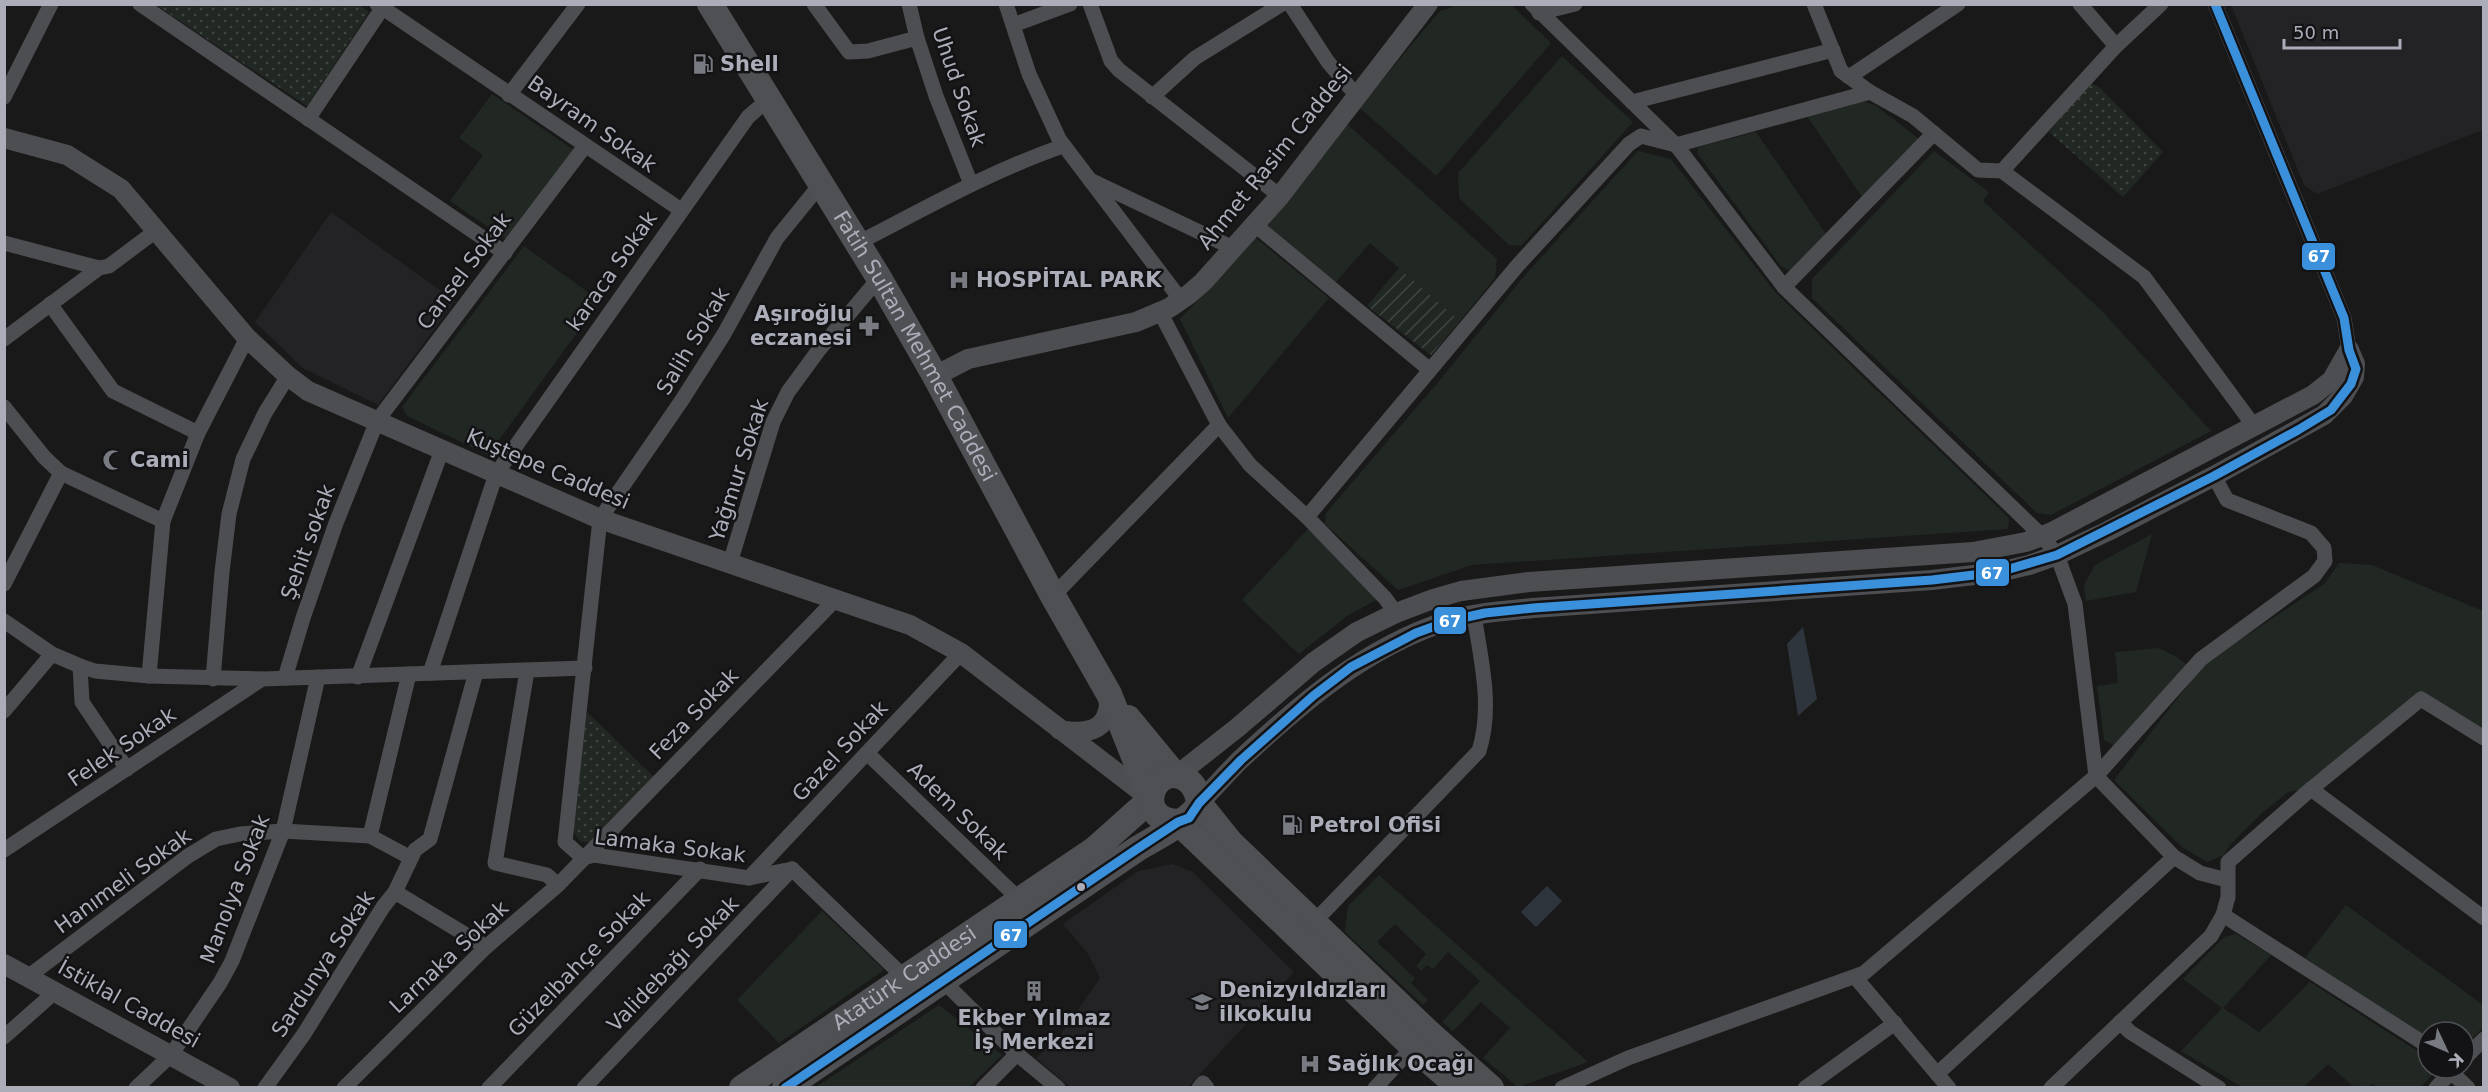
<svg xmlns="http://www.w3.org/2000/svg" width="2488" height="1092" font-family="'DejaVu Sans',sans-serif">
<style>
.built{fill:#232325}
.grass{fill:#212823}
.park{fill:url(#park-dots)}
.garden{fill:url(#garden-furrows)}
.water{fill:#2f353c}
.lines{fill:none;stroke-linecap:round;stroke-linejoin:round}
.minor{stroke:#4d4e51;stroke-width:15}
.tertiary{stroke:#4d4e51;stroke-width:20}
.primary{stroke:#4f5053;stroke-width:26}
.bus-1-casing{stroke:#131315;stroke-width:14}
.bus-1{stroke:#3a90db;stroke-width:9}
.bus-dot{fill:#abaeb9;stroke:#131315;stroke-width:2}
.labels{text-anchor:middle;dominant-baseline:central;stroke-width:5;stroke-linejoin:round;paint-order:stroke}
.poi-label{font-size:21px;font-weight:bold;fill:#abaeb9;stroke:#131315;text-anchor:start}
.street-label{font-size:21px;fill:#abaeb9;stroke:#131315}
.line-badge{stroke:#131315;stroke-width:2}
.badge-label{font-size:16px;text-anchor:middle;font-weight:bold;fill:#fff}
</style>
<defs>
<pattern id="park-dots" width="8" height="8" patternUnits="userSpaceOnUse" patternTransform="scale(1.5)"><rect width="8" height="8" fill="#212823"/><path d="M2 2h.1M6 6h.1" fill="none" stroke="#3f4541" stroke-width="1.8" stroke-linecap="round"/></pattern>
<pattern id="garden-furrows" width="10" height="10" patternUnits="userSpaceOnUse" patternTransform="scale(1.5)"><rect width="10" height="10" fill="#212823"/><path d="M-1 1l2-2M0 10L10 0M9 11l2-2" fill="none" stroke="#3f4541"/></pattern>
</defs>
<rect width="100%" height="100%" fill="#191919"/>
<g class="built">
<polygon points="2231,5 2483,5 2483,130 2317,194 2304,185"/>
<polygon points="331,212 455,301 378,405 303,368 255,322"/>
<polygon points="1173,864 1193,872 1294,972 1188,1087 1070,1087 1036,1058 1061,1034 1100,978 1088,954 1063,924 1138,871"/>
</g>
<g class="grass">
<polygon points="1457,5 1511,5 1551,43 1436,176 1359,107 1440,11"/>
<polygon points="1562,56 1633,122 1521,246 1509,245 1459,198 1458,173"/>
<polygon points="492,94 574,150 507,240 450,201 483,155 459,138"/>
<polygon points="1861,101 1875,105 1919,139 1862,197 1807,116"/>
<polygon points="1347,124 1497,259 1495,278 1460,321 1370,243 1335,283 1266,224"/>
<polygon points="1756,132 1826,234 1790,271 1781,266 1697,153 1698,147"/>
<polygon points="1638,151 1671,159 1775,292 2009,518 2008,529 1472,565 1398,590 1325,524 1326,513 1439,381 1526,274"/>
<polygon points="1934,151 1989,192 1983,201 2102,311 2211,431 2051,515 2037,513 1812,298 1812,279"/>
<polygon points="1256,238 1329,298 1228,418 1180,319"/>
<polygon points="524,246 600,301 488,455 407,416 402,407"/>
<polygon points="1309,528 1378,599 1347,616 1299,654 1242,600"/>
<polygon points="2152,534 2136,592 2086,601 2084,585 2095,565"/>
<polygon points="2339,563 2372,565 2483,611 2483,732 2417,693 2299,790 2288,792 2261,814 2230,845 2224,855 2207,862 2182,847 2114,780 2205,663 2324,584"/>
<polygon points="2159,648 2177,657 2187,665 2115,746 2104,740 2097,686 2118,683 2115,652"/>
<polygon points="1379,875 1588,1062 1518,1087 1483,1058 1510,1028 1481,1002 1453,1031 1442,1022 1480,981 1448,952 1433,969 1427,965 1421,971 1416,966 1426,954 1395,924 1377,942 1415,978 1411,983 1428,1000 1423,1005 1345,932 1348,906"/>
<polygon points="2346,905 2483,1005 2483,1027 2464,1047 2464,1032 2428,1032 2428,1038 2305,958"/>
<polygon points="822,911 884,970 779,1043 737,1000"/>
<polygon points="2236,934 2271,955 2223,1008 2259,1032 2310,982 2428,1058 2428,1068 2431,1068 2432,1075 2421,1087 2377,1087 2373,1084 2368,1087 2354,1087 2328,1064 2304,1087 2242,1087 2181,1051 2222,1008 2183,979 2224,937"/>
<polygon points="939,1005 1002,1055 969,1087 816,1087"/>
</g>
<g class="park">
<polygon points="358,4 369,12 307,106 156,5"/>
<polygon points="2090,83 2099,87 2163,152 2123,197 2049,132"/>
<polygon points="587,712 655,778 591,843 580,841 571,829"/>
</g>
<polygon class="garden" points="1399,268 1460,321 1431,355 1367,306"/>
<g class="water">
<polygon points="1803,627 1817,699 1798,716 1787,644"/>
<polygon points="1547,886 1562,901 1536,927 1521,912"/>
</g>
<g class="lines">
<g class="minor">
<polyline points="140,4 505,253"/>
<polyline points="377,4 681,210"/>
<polyline points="814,4 849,52 868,51 917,38"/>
<polyline points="909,4 917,38 936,96 971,184"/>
<polyline points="1006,4 1029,74 1059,139 1181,300"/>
<polyline points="1090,4 1111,61 1119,70 1280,196"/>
<polyline points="1290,4 1328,62 1356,95"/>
<polyline points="1532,4 1676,145 1784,287 1934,133"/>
<polyline points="1814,4 1841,71 1870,92 1913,116 1978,170 2002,171 2144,277 2254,426"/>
<polyline points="2080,4 2116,46"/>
<polyline points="2215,4 2344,318 2349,350"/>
<polyline points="1539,13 1575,4"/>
<polyline points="1013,25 1070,4"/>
<polyline points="1849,77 1958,4"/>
<polyline points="509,95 578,4"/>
<polyline points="4,97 51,4"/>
<polyline points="1152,97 1195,58 1282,4"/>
<polyline points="1632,102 1833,50"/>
<polyline points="308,119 385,4"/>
<polyline points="2002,171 2116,46 2161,4"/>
<polyline points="1090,180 1233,248"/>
<polyline points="1254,224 1430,370"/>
<polyline points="4,243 99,268"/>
<path d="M858,243C926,208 991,171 1063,146"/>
<polyline points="1784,287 2043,537 2057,555 2075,604 2096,776 2174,857 2200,873 2227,880"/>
<polyline points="50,304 113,391 198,433"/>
<polyline points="1160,312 1219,425 1250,465 1307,517 1385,598 1396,613"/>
<polyline points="4,339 99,268 109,266 157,230"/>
<polyline points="4,407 44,457 61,473 163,521"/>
<polyline points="1307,517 1518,265 1629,144 1641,136 1676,145 1870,92"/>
<polyline points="730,563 773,422 788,392 818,351 879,278"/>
<polyline points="4,584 61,473"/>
<polyline points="1053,596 1219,425"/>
<polyline points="4,621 52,654 80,666 95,671 149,676 262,679 585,668"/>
<polyline points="80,666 82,702 127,769"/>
<polyline points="527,671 495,863 547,875 558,885"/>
<polyline points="430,673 496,474 748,117 770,98"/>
<polyline points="149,676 163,521 198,433 247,338"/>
<polyline points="358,677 442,450"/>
<polyline points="285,678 303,618 336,523 377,421 585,146"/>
<polyline points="213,679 222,572 229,514 243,459 265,413 288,376"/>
<polyline points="4,711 52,654"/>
<polyline points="867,753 1019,899"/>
<polyline points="2311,789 2484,918"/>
<polyline points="370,836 409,674"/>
<polyline points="4,850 262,679"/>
<polyline points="583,858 565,842 600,519 682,400 724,334 777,238 820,185"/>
<polyline points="583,858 594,855 749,878 792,869"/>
<polyline points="792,869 905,978"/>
<polyline points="749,878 961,653"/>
<polyline points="395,892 415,850 430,839 476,672"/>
<polyline points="2223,915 2428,1046"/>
<path d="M1313,923L1479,751C1493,707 1481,660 1474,615"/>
<polyline points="29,976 188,856 216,839 240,834 283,831 370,836 411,858"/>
<polyline points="1855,977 1949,1088"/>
<polyline points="942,980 1017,1054 1058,1088"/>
<polyline points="2120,1022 2130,1032 2219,1088"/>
<polyline points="4,1037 56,991"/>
<polyline points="2464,1059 2484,1039"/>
<polyline points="2451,1072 2468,1088"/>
<polyline points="1937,1074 2174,857"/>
<polyline points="136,1088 171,1055 220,983 232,961 283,831 318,677"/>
<polyline points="265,1088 304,1034 383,907 395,892 486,947"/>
<polyline points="344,1088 486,947 558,885 836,599"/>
<polyline points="489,1088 700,869"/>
<polyline points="584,1088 792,869"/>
<polyline points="983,1088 1017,1054"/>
<polyline points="1199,1088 1203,1083 1207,1088"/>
<polyline points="1375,1088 1413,1047"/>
<polyline points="1562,1088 1628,1058 1864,973 2096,776 2201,659 2314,576 2325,561 2324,548 2311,533 2227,500 2214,476"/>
<polyline points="1805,1088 1895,1023"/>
<polyline points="2051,1088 2211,936 2223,915 2228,897 2228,862 2311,789 2421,699 2484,738"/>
<polyline points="2436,1088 2455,1068"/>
</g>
<g class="tertiary">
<polyline points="4,138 67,155 121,189 247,338 288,376 308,391 600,519 910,625 961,653 1151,799"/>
<polyline points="935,376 968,359 1136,322 1169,308 1188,295 1203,282 1280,196 1428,4"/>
<path d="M1060,730C1090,735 1111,730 1109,695"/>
<polyline points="1176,776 1237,728 1314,662 1357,632 1396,613 1433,599 1461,591 1529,582 1973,552 2026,542 2052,532 2313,395 2332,380 2349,350"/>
<path d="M1199,803C1213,789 1226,774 1240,760C1301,703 1366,647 1447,621C1474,613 1504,611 1533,608L1932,580L1999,572L2029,565L2057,555L2108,531L2214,476L2324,415L2343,396L2354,377L2355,364L2349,350"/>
<polyline points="4,964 230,1088"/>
</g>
<g class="primary">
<path id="s1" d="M710,4L879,278L935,376L1053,596L1109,694L1151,799"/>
<polyline points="1128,718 1175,775"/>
<polyline points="1199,803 1231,843 1427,1031 1491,1088"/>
<path id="s2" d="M742,1088L1095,849L1151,799"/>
<path d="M785,1088L1137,849C1153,839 1194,819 1199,803C1198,793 1195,785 1186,779C1154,759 1131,820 1178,822L1413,1047L1460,1088"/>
</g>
<g class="bus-1-casing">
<polyline id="bus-1" points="785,1088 1137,849 1178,822 1189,818 1199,803 1241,760 1313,696 1351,667 1416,633 1449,621 1485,613 1533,608 1932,580 1999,572 2057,555 2214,476 2298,430 2331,410 2351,384 2356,369 2349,350 2344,318 2215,4"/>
</g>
<use href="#bus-1" class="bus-1"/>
</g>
<defs>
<g id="fuel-bare" transform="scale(1.62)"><path d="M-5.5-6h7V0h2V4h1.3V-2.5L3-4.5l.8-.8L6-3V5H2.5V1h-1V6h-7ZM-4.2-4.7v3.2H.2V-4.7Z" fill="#787a81" stroke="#131315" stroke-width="2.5" paint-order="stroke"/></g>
<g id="hospital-bare" transform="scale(1.62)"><path d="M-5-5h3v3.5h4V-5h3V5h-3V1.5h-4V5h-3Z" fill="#787a81" stroke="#131315" stroke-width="2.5" paint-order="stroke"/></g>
<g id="pharmacy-bare" transform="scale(1.62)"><path d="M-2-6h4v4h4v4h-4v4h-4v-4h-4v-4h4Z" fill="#787a81" stroke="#131315" stroke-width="2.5" paint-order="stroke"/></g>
<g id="mosque-bare" transform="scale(1.62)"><path d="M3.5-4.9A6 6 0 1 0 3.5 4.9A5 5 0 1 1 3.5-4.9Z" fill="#787a81" stroke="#131315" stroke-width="2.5" paint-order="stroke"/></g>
<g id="building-bare" transform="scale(1.62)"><path d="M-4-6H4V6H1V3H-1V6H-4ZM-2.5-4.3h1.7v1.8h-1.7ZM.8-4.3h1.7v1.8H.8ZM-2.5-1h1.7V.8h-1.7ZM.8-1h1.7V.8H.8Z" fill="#787a81" stroke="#131315" stroke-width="2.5" paint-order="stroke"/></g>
<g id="school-bare" transform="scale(1.62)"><path d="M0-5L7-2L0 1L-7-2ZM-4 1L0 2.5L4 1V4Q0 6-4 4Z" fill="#787a81" stroke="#131315" stroke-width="2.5" paint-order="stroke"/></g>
</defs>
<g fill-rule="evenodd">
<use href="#fuel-bare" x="703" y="64"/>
<use href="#hospital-bare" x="959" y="280"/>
<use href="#pharmacy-bare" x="869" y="326"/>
<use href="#mosque-bare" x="113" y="460"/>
<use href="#fuel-bare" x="1292" y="825"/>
<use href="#building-bare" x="1034" y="991"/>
<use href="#school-bare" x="1202" y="1002"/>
<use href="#hospital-bare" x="1310" y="1064"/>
</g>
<circle class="bus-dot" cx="1081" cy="887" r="5"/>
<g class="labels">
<g class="poi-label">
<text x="720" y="64">Shell</text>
<text x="976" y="280">HOSPİTAL PARK</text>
<text x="852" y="314" text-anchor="end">Aşıroğlu<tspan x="852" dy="24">eczanesi</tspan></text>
<text x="130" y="460">Cami</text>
<text x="1309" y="825">Petrol Ofisi</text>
<text x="1219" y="990">Denizyıldızları<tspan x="1219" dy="24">ilkokulu</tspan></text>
<text x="1034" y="1018" text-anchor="middle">Ekber Yılmaz<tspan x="1034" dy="24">İş Merkezi</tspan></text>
<text x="1327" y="1064">Sağlık Ocağı</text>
</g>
<g class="street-label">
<text transform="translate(959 87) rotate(71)">Uhud Sokak</text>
<text transform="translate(592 124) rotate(35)">Bayram Sokak</text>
<text transform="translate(1275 157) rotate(-51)">Ahmet Rasim Caddesi</text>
<text transform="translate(464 271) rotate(-53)">Cansel Sokak</text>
<text transform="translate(612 271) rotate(-55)">karaca Sokak</text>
<text transform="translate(693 341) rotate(-59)">Salih Sokak</text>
<text stroke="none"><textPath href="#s1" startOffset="399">Fatih Sultan Mehmet Caddesi</textPath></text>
<text transform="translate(548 469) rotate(23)">Kuştepe Caddesi</text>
<text transform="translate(739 470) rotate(-72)">Yağmur Sokak</text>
<text transform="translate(308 542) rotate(-70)">Şehit sokak</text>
<text transform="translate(694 714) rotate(-46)">Feza Sokak</text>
<text transform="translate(122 747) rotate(-34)">Felek Sokak</text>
<text transform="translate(840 751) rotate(-47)">Gazel Sokak</text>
<text transform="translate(958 811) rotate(44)">Adem Sokak</text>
<text transform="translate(670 846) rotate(7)">Lamaka Sokak</text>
<text transform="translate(123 881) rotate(-36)">Hanımeli Sokak</text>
<text transform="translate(235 889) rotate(-69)">Manolya Sokak</text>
<text transform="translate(449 957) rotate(-43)">Larnaka Sokak</text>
<text transform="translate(323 964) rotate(-57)">Sardunya Sokak</text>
<text transform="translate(579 964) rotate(-46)">Güzelbahçe Sokak</text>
<text transform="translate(673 964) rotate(-46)">Validebağı Sokak</text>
<text stroke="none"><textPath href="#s2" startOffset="196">Atatürk Caddesi</textPath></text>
<text transform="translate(129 1004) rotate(29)">İstiklal Caddesi</text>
</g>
</g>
<g class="line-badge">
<rect x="2301" y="242" width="35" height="29" rx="6" fill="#3a90db"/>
<rect x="1975" y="558" width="35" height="29" rx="6" fill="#3a90db"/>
<rect x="1433" y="606" width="34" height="29" rx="6" fill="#3a90db"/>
<rect x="993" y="920" width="35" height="29" rx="6" fill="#3a90db"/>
</g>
<g class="badge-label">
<text x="2319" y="262">67</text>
<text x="1992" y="579">67</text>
<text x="1450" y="627">67</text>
<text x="1011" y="941">67</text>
</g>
<rect width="2488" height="1092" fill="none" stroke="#abaeb9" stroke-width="12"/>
<g transform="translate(2446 1050) rotate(134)"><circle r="28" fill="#131315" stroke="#505157" stroke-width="1.5"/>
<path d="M0-4.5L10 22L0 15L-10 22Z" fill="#787a81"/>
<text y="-9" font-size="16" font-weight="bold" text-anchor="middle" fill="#abaeb9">K</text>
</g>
<path d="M2284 39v9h116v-9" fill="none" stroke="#abaeb9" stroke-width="3"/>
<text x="2293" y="39" font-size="18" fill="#abaeb9" stroke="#131315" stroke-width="4.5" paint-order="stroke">50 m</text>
</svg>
